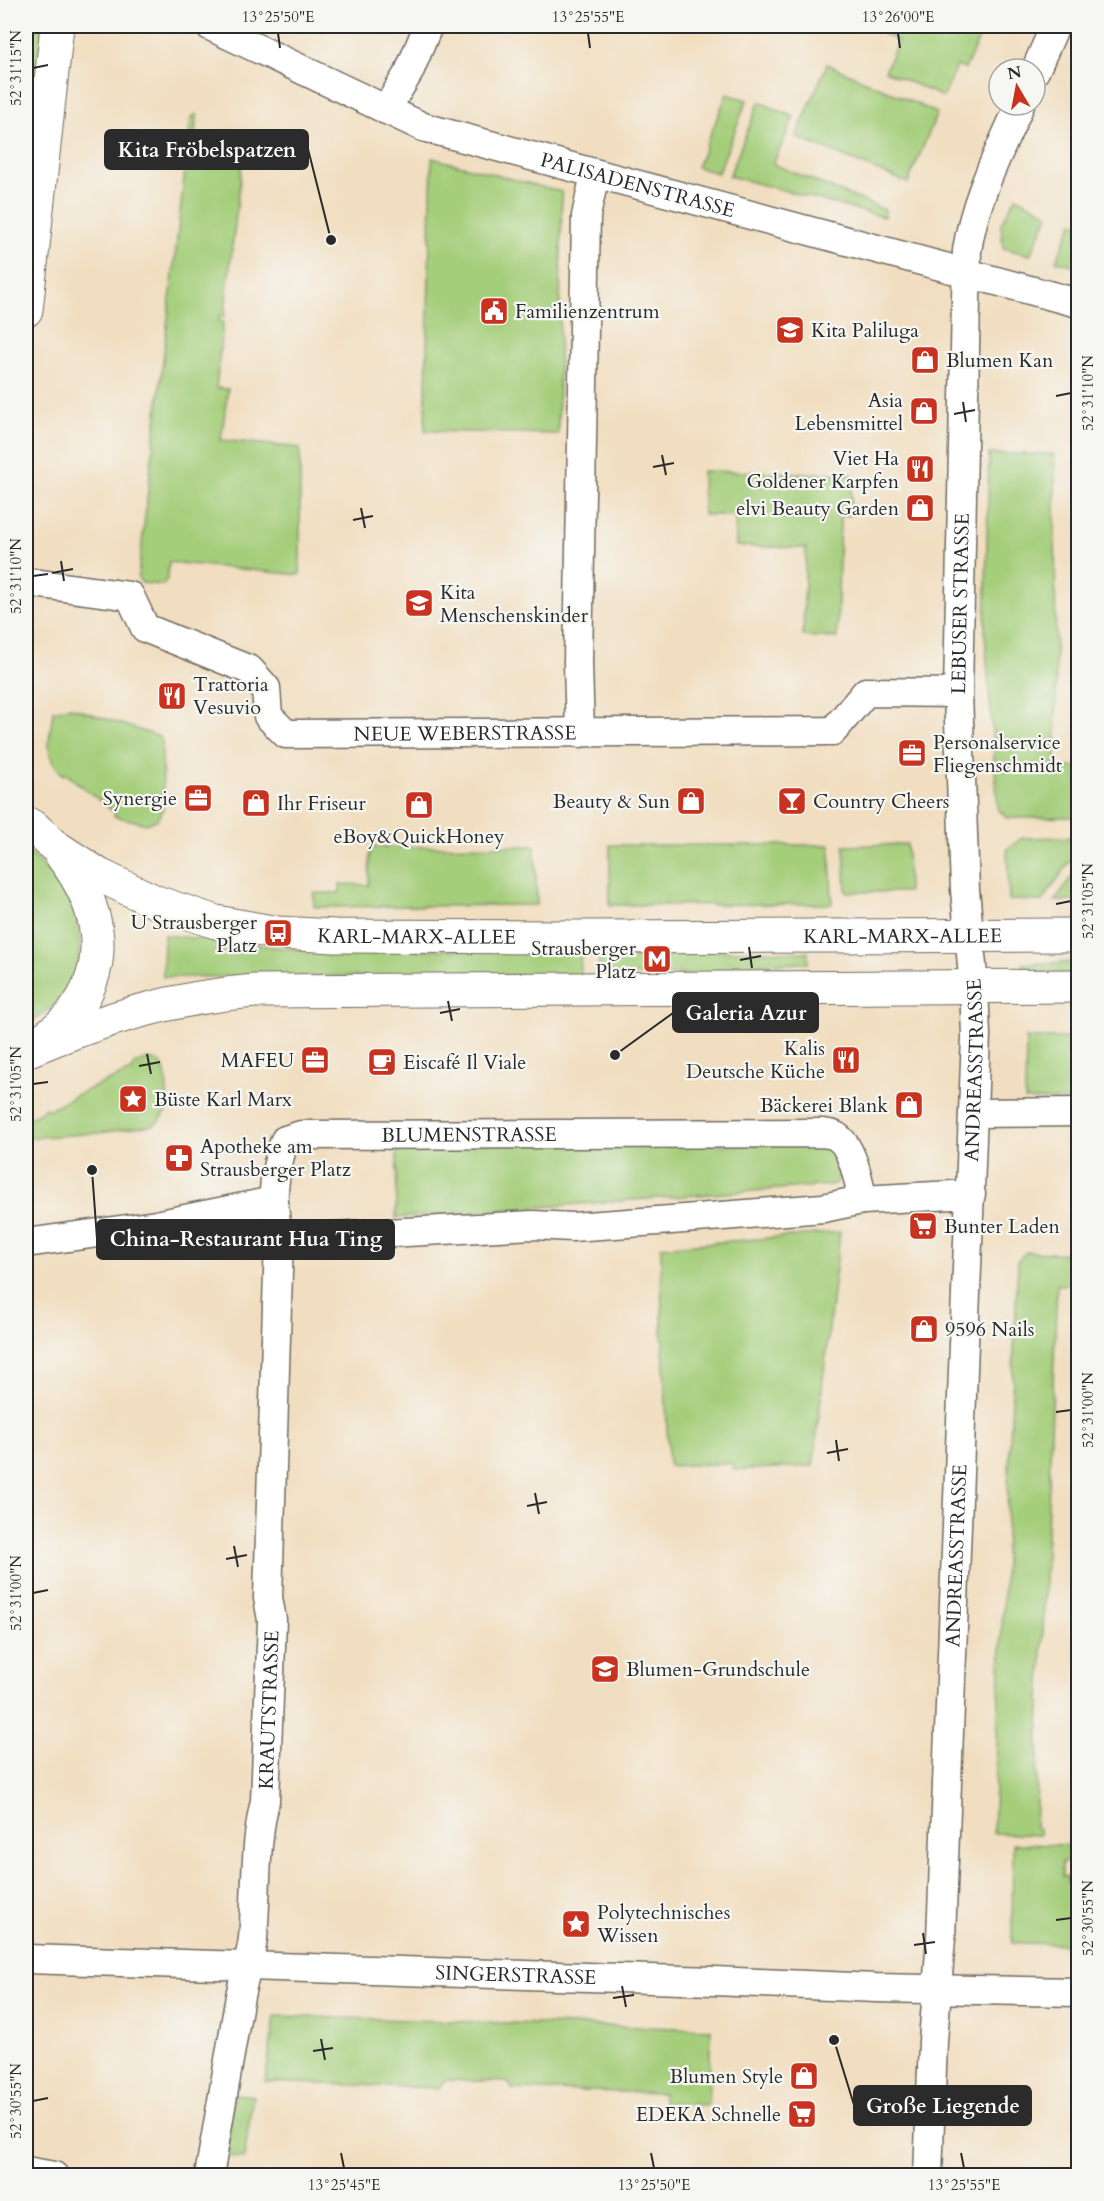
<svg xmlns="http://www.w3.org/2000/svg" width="1104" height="2201" font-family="Cardo,serif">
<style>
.green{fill:#a5ce7a;stroke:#687c52;stroke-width:1.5}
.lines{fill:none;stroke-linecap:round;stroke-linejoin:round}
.minor-casing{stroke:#706a5f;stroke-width:31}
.major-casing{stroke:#706a5f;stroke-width:35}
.minor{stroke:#fff;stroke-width:28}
.major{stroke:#fff;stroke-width:33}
.ticks{fill:none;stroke:#2b2b2b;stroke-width:2}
.labels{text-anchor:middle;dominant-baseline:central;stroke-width:4.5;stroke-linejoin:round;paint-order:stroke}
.street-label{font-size:20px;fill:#2b2b2b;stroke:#f6f6f2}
.poi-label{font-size:20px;fill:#2b2b2b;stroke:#f6f6f2;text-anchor:start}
.leader{fill:none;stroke:#2b2b2b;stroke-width:2}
.callout-dot{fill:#2b2b2b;stroke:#f6f6f2;stroke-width:2}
.callout{fill:#2b2b2b;stroke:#2b2b2b;stroke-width:2}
.callout-label{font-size:21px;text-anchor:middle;font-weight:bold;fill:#fff}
.neatline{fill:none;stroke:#2b2b2b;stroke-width:2}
.ticks-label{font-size:15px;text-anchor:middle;fill:#2b2b2b}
</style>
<rect width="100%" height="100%" fill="#f6f6f2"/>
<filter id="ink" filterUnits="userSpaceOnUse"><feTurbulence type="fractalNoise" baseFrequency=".0167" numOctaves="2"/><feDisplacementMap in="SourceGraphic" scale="12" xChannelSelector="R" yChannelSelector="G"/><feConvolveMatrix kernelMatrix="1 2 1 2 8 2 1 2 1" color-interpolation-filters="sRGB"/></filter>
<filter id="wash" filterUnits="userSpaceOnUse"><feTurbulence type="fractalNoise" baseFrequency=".008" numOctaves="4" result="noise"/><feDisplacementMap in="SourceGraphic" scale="24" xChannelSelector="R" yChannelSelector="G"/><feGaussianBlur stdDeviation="1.35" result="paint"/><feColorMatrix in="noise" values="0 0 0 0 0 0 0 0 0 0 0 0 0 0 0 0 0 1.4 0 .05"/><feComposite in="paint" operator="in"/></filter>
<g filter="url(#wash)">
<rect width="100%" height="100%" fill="#f1dec0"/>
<g class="green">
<polygon points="26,26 45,26 26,223"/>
<polygon points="885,26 959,26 958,28 979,38 965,69 956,66 943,97 885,71 898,41 882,33"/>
<polygon points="827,64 937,113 908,183 796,137"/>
<polygon points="727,94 747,100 718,173 697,167"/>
<polygon points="759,102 794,117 773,164 885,210 884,217 729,176"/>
<polygon points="197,114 194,145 256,153 254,164 242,163 224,317 219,316 219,321 223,322 216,388 228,389 221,440 300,448 300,575 169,562 167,579 163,585 142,583 138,578 191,118"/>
<polygon points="432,158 562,192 558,434 425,431"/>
<polygon points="1016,197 1049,214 1030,255 1003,248 1001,224"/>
<polygon points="1073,222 1078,224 1078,266 1056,261"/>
<polygon points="989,454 1053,454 1055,470 1056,767 1078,767 1078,817 1007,818 998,809 985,634"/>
<polygon points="702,471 852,474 851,515 840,516 837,638 803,636 806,548 736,546 735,515 703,515"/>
<path d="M71,707L160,737L162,742L163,809L158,819L147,824L114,816L115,813L65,773L63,775C42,753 50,739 53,711Z"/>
<polygon points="1078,837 1078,850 1042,901 1009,900 1007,849 1022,838"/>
<polygon points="907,844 908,892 846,892 844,846"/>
<polygon points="610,845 830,845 832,904 610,905"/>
<polygon points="535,846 537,905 314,907 314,893 340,893 340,884 369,885 370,847"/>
<path d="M26,851C90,896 105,986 26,1024Z"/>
<polygon points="1078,867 1078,901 1055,901"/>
<polygon points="164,935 295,949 580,950 581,975 163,977"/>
<polygon points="599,949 808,952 808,963 759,964 722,974 599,975"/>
<polygon points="1078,962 1078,973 1023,973 1022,964"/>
<polygon points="1026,1038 1078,1038 1078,1100 1025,1100"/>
<path d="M149,1059L161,1063C167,1071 168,1099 166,1110C164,1117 159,1122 153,1125L99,1133L26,1138V1121L46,1108L49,1110L76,1095L133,1070L134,1064Z"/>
<polygon points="397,1143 832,1145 841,1174 836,1183 830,1185 396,1218"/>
<polygon points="840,1232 813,1466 734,1470 731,1463 669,1466 662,1326 661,1247"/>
<polygon points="1026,1252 1078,1254 1078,1285 1057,1285 1035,1828 1039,1829 1039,1835 993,1833 1018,1260"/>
<polygon points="1013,1844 1068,1845 1068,1862 1062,1862 1062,1877 1067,1877 1067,1882 1078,1882 1078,1944 1012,1943"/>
<polygon points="275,2016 711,2029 708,2105 663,2103 663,2093 512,2089 508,2082 444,2080 439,2088 265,2082"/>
<polygon points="234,2094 253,2096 244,2158 233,2157 226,2149"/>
</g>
</g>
<g filter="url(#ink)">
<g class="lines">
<g class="minor-casing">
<g id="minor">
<path id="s1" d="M210,26L423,127L1078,303"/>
<polyline points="1035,71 1055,26"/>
<polyline points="386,110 409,72 428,26"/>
<path id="s2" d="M26,582L130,596L145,628L250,670L266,688L268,716L286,734L833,731L866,692L958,693"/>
<polyline points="580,733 578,663 586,216 595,174"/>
<polyline points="974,1113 1078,1112"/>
<polyline points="279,1239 533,1225 572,1227 671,1220 823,1208 862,1200 971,1194"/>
<polyline points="26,1243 156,1225 273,1201"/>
<path id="s3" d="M26,1959L714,1981L876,1988L1078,1992"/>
<polyline points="26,2171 54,2176"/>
<path id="s4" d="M209,2176C219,2115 230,2056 240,1996C244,1976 251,1957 253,1938C257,1891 254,1847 265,1801L272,1620L268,1598L279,1239C271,1202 272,1176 285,1140L301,1135L823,1133C827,1134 834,1134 837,1137C852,1146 860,1184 862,1200"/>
<path id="s5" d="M928,2176L933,2041L941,1938L976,1035L974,987L965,890L958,693L967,251C974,200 999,152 1020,105"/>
</g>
</g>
<g class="major-casing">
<g id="major">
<polyline points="26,310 57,26"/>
<path id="s6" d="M26,823L35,828L53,845L99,875L156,902L216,922L278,933L335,936L589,937L1078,935"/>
<path d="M45,1038C54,1030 66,1022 73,1013C113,961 99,904 62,856"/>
<path d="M26,1051C100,1020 174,997 255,991L1078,986"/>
</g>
</g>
<use href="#minor" class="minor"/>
<use href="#major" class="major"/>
</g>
</g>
<path class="ticks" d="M278,33L280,48M588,33L590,48M898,33L900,48M33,68L48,65M1056,396L1071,393M963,402L966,422M954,414L975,410M662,455L666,475M653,467L674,463M361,508L365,528M353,520L373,516M61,561L64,581M52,573L73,569M33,576L48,574M1056,904L1071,901M749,947L752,968M740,960L761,956M448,1001L452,1021M440,1013L460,1009M147,1054L151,1074M139,1066L160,1062M33,1084L48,1082M1056,1412L1071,1410M836,1440L839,1461M827,1453L848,1449M535,1493L539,1514M527,1506L547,1502M234,1546L238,1567M226,1559L247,1555M33,1593L48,1590M1056,1920L1071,1918M923,1933L926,1954M914,1945L935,1942M622,1986L626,2007M613,1998L634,1995M321,2039L325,2060M313,2051L333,2048M33,2101L48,2098M341,2153L344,2168M651,2153L654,2168M961,2153L964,2168"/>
<defs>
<g id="civic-square" transform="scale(1.5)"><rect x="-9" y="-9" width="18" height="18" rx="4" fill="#c8321e" stroke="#f6f6f2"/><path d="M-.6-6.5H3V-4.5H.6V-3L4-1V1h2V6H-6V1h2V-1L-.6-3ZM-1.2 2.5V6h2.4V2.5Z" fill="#fff"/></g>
<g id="school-square" transform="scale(1.5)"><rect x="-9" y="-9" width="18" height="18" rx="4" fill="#c8321e" stroke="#f6f6f2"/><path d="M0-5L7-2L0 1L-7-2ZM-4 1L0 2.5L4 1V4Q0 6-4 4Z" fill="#fff"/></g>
<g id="shop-square" transform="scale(1.5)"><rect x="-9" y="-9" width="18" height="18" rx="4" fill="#c8321e" stroke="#f6f6f2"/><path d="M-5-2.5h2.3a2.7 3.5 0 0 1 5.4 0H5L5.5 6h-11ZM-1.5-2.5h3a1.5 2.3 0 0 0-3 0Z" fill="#fff"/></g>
<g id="restaurant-square" transform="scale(1.5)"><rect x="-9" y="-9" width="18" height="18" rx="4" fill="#c8321e" stroke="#f6f6f2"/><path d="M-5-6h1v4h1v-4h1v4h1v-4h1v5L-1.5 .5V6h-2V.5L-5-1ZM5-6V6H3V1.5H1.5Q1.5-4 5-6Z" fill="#fff"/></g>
<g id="office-square" transform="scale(1.5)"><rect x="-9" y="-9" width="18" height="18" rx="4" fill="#c8321e" stroke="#f6f6f2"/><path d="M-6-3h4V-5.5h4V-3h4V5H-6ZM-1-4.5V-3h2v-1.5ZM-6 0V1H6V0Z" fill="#fff"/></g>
<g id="bar-square" transform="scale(1.5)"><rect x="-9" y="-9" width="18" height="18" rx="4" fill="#c8321e" stroke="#f6f6f2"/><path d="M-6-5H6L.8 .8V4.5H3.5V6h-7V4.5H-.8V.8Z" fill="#fff"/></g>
<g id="bus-square" transform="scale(1.5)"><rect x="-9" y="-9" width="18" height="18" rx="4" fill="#c8321e" stroke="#f6f6f2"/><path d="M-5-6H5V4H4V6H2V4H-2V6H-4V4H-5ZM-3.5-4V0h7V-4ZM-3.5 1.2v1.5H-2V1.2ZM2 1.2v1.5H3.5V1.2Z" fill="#fff"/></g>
<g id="metro-square" transform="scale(1.5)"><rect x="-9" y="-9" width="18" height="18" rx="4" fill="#c8321e" stroke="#f6f6f2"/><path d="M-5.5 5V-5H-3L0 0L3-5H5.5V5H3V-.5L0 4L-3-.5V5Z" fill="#fff"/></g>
<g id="cafe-square" transform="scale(1.5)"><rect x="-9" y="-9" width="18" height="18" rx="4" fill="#c8321e" stroke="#f6f6f2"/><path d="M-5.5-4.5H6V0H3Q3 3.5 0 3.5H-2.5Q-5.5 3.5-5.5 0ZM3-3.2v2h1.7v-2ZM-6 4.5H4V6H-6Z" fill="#fff"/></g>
<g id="sight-square" transform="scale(1.5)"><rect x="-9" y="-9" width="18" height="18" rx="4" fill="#c8321e" stroke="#f6f6f2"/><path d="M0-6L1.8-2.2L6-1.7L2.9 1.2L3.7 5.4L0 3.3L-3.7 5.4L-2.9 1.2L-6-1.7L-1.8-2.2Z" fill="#fff"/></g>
<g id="pharmacy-square" transform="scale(1.5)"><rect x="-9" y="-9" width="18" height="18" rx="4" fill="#c8321e" stroke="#f6f6f2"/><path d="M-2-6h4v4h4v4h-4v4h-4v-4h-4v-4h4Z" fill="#fff"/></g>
<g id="supermarket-square" transform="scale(1.5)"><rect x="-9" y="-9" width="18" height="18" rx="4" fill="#c8321e" stroke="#f6f6f2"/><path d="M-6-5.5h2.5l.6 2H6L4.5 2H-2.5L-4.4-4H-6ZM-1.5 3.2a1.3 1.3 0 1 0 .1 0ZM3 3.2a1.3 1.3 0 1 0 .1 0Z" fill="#fff"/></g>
</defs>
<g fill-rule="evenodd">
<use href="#civic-square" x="494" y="311"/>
<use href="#school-square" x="790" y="330"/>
<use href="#shop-square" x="925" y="360"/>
<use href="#shop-square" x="924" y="411"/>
<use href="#restaurant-square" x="920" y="469"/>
<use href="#shop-square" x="920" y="508"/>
<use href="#school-square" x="419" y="603"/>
<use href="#restaurant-square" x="172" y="696"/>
<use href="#office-square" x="912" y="753"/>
<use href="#office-square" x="198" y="798"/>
<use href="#shop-square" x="691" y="801"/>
<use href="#bar-square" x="792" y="801"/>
<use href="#shop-square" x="256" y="803"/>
<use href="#shop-square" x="419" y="805"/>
<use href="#bus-square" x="278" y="933"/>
<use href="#metro-square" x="657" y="959"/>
<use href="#office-square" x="315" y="1060"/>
<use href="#restaurant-square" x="846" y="1060"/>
<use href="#cafe-square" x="382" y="1062"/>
<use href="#sight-square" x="133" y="1099"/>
<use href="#shop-square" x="909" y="1105"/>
<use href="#pharmacy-square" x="179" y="1158"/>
<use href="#supermarket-square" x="923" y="1226"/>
<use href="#shop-square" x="924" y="1329"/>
<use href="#school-square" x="605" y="1669"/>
<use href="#sight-square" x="576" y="1924"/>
<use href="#shop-square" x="804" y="2076"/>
<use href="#supermarket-square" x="802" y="2114"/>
</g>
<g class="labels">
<g class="street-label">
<text stroke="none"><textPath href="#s1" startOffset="458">PALISADENSTRASSE</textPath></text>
<text stroke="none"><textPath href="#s5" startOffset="1574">LEBUSER STRASSE</textPath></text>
<text stroke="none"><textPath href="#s2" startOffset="510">NEUE WEBERSTRASSE</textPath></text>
<text stroke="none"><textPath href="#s6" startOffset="418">KARL-MARX-ALLEE</textPath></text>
<text stroke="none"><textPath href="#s6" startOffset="904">KARL-MARX-ALLEE</textPath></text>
<text stroke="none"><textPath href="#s5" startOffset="1107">ANDREASSTRASSE</textPath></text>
<text stroke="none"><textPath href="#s4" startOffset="1228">BLUMENSTRASSE</textPath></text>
<text stroke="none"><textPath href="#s5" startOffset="621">ANDREASSTRASSE</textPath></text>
<text stroke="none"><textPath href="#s4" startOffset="471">KRAUTSTRASSE</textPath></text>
<text stroke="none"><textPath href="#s3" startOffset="490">SINGERSTRASSE</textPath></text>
</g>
<g class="poi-label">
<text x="515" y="311">Familienzentrum</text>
<text x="811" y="330">Kita Paliluga</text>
<text x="946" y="360">Blumen Kan</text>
<text x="903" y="400" text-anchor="end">Asia<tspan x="903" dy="23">Lebensmittel</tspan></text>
<text x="899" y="458" text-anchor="end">Viet Ha<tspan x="899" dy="23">Goldener Karpfen</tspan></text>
<text x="899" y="508" text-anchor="end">elvi Beauty Garden</text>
<text x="440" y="592">Kita<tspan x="440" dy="23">Menschenskinder</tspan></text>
<text x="193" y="684">Trattoria<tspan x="193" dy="23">Vesuvio</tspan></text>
<text x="933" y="742">Personalservice<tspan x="933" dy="23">Fliegenschmidt</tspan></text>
<text x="177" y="798" text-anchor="end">Synergie</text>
<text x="670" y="801" text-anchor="end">Beauty &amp; Sun</text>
<text x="813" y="801">Country Cheers</text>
<text x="277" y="803">Ihr Friseur</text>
<text x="419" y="836" text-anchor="middle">eBoy&amp;QuickHoney</text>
<text x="257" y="922" text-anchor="end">U Strausberger<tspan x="257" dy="23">Platz</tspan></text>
<text x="636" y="948" text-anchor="end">Strausberger<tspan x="636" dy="23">Platz</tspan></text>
<text x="825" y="1048" text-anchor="end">Kalis<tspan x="825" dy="23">Deutsche Küche</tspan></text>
<text x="294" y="1060" text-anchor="end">MAFEU</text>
<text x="403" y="1062">Eiscafé Il Viale</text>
<text x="154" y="1099">Büste Karl Marx</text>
<text x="888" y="1105" text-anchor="end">Bäckerei Blank</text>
<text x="200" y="1146">Apotheke am<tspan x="200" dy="23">Strausberger Platz</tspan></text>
<text x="944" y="1226">Bunter Laden</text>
<text x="945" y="1329">9596 Nails</text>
<text x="626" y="1669">Blumen-Grundschule</text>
<text x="597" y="1912">Polytechnisches<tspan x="597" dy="23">Wissen</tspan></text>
<text x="783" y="2076" text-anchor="end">Blumen Style</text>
<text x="781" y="2114" text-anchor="end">EDEKA Schnelle</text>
</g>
</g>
<path class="leader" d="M331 240L308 149M615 1055L673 1013M92 1170L97 1239M834 2040L854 2105"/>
<g class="callout-dot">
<circle cx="331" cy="240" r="6"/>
<circle cx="615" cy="1055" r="6"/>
<circle cx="92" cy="1170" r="6"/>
<circle cx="834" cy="2040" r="6"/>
</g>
<g class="callout">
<rect x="105" y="130" width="203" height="39" rx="6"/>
<rect x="673" y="993" width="145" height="39" rx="6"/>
<rect x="97" y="1220" width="297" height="39" rx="6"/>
<rect x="854" y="2086" width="177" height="39" rx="6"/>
</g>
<g class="callout-label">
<text x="207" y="157">Kita Fröbelspatzen</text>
<text x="746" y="1020">Galeria Azur</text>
<text x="246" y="1246">China-Restaurant Hua Ting</text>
<text x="943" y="2113">Große Liegende</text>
</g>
<rect width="1104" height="2201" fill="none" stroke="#f6f6f2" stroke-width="66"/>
<g transform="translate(1017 87) rotate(350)"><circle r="28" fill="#f6f6f2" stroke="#a5a5a2" stroke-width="1.5"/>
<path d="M0-4.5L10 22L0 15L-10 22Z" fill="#c8321e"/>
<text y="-9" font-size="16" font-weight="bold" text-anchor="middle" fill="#2b2b2b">N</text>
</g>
<rect x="33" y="33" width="1038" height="2135" class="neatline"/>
<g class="ticks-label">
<text x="278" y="22">13°25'50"E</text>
<text x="588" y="22">13°25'55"E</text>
<text x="898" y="22">13°26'00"E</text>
<text transform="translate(16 68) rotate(-90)" y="5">52°31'15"N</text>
<text transform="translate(1088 393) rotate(-90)" y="5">52°31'10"N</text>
<text transform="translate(16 576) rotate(-90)" y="5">52°31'10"N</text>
<text transform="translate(1088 901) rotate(-90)" y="5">52°31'05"N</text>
<text transform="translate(16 1084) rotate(-90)" y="5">52°31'05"N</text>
<text transform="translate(1088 1410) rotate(-90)" y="5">52°31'00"N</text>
<text transform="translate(16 1593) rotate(-90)" y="5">52°31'00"N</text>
<text transform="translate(1088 1918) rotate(-90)" y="5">52°30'55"N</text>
<text transform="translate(16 2101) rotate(-90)" y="5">52°30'55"N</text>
<text x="344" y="2190">13°25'45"E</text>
<text x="654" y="2190">13°25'50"E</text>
<text x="964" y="2190">13°25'55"E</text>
</g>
</svg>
